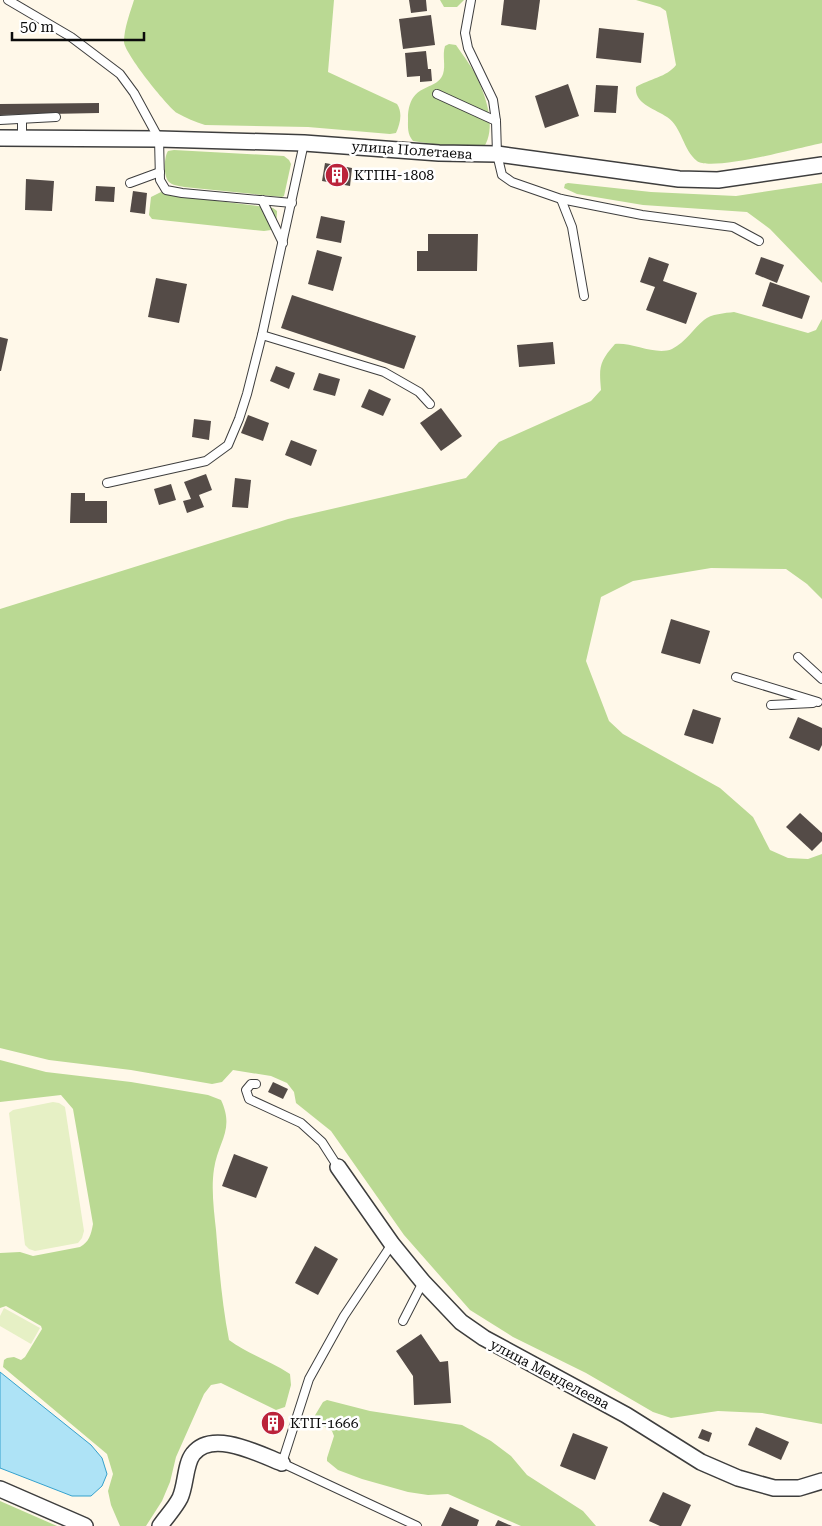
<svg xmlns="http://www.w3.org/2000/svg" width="822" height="1526" font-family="'Roboto Serif',serif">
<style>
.forest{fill:#bad993}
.pitch{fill:#e6f0c5}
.water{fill:#aee3f6;stroke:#35a1cd}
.building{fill:#544b47}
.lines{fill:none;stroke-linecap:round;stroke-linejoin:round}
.lane-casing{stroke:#3e3e3e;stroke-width:10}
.street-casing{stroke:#3e3e3e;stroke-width:18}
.lane{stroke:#fff;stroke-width:8}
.street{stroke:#fff;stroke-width:15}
.labels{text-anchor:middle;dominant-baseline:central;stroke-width:5;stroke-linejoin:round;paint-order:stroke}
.street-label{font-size:14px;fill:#0b0b0b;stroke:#fff}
.poi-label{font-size:14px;fill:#0b0b0b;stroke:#fff;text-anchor:start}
</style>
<rect width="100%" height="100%" fill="#fff8e9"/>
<g class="forest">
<path d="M134,0H334L328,72L397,104C403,113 400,124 396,133L390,134L308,127L205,125C195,122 186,118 177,113C166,105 125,54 124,42C124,28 130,13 134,0Z"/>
<polygon points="440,0 464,0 457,7 444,7"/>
<path d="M636,0H822V143C802,147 711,172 697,161C683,150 682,127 667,117C656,109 634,104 636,87C649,79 667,77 676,65L666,11L660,7Z"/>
<path d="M449,44L456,45C464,57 474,69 479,82C487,100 496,129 484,147L473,150L413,141C407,134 408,127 408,118C409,81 437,92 443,74C446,66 442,55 445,46Z"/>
<path d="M174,150L284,156L289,160L291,164L284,196L282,197L184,187C179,186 172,185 169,182C163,176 164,157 168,151Z"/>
<polygon points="568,183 651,192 736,196 822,183 822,283 770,229 747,212 643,205 577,194 564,188 565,184"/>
<path d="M161,192L170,195L273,208L277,211C277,219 276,224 271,230L264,231L152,219L149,215L151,197Z"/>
<path d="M734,312L808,333L816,330L822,319V599L807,584L786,569L711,568L633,581L601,597L586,661L609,721L623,734L720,788L753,817L770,850L788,858L808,859L822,854V1424L762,1413L718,1411L671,1418L653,1412L586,1373L513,1337L470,1310L404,1235L331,1131L296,1103L294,1092L287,1083L271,1076L233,1070L222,1082L212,1084L131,1070L49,1060L0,1048V609L288,519L466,478L499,442L591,401L601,390C599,367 599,362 615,344C632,342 656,356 672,349C686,342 693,329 704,320C711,314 725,313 734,312Z"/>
<path d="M0,1060L46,1072L131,1082L208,1095L221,1100C235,1130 218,1141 214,1169C211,1189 214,1211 216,1230C219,1267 222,1304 229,1340C248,1354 270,1361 290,1374L291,1385L285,1407L276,1410L221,1383L211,1385L204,1394L176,1457L170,1482L162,1501L146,1526H120L111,1505L108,1491L113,1474L107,1454L3,1367L4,1360L7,1358L14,1357L21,1360L25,1357L42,1329L41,1326L6,1306L0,1308V1253L20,1252L33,1256L80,1247C89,1242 91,1235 93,1224L73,1109L61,1095L0,1102Z"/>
<polygon points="327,1400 370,1411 462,1425 491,1441 511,1456 527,1475 583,1511 596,1526 521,1526 448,1494 428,1495 408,1492 362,1479 338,1470 327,1461 327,1458 334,1436 332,1431 318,1423 314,1417 323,1402"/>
<polygon points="0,1501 57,1526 0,1526"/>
</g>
<g class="pitch">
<polygon points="53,1102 59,1103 65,1107 84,1231 82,1238 78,1243 35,1251 29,1249 25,1245 9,1113 13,1110"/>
<polygon points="4,1308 40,1328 31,1344 0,1326 0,1316"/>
</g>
<polygon class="water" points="0,1372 91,1445 102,1458 107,1474 102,1486 91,1496 72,1496 0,1468"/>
<g class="building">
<polygon points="409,0 426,0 427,11 411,13"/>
<polygon points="504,0 540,0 536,30 501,25"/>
<polygon points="431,15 435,45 403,49 399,19"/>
<polygon points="599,28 644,33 641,63 596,58"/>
<polygon points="426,51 428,69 431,69 432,81 420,82 420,76 407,77 405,53"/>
<polygon points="568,84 579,116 545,128 535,96"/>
<polygon points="596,85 618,86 616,113 594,112"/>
<polygon points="99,103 99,113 0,115 0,104"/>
<polygon points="325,163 352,168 350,186 322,181"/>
<polygon points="26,179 54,181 52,211 25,210"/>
<polygon points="96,186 115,187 114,202 95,201"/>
<polygon points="133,191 147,193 145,214 130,212"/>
<polygon points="321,216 345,221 341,243 316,238"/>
<polygon points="428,234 478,234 477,271 417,271 417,251 428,251"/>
<polygon points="317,250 342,257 333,291 308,284"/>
<polygon points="649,257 669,264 663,281 697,293 686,324 646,310 655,287 640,282"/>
<polygon points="761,257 784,265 777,283 755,274"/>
<polygon points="156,278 187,284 179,323 148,317"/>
<polygon points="770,282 810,296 802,319 762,306"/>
<polygon points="292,295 416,336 404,369 281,328"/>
<polygon points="0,337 8,339 1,371 0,371"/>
<polygon points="553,342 555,364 519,367 517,345"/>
<polygon points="276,366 295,373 289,389 270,381"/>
<polygon points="319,373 340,379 335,396 313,390"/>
<polygon points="369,389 391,399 383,416 361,407"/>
<polygon points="441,408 462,436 441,451 420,423"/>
<polygon points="248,415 269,423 263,441 241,433"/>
<polygon points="194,419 211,421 209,440 192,437"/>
<polygon points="291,440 317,450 311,466 285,455"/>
<polygon points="206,474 212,490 199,495 204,507 187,513 183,501 191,499 184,482"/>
<polygon points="235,478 251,480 248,508 232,507"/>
<polygon points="171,484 176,500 159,505 154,489"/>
<polygon points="71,493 85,493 85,501 107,501 107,523 70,523"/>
<polygon points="671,619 710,631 700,664 661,653"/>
<polygon points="693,709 721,718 713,744 684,735"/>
<polygon points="798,717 822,728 822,745 819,751 789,738"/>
<polygon points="800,813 822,833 822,841 812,851 786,827"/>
<polygon points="273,1082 288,1089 283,1099 268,1092"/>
<polygon points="234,1154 268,1167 256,1198 222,1186"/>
<polygon points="315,1246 338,1259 318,1295 295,1283"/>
<polygon points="421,1334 440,1362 448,1361 451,1403 414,1405 413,1376 396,1351"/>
<polygon points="271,1417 279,1420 274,1430 267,1427"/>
<polygon points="756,1427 789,1442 781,1460 748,1445"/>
<polygon points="702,1429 712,1433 709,1442 698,1438"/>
<polygon points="573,1433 608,1447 595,1480 560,1466"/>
<polygon points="663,1492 691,1505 681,1526 660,1526 649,1521"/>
<polygon points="450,1507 479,1520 477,1526 441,1526"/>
<polygon points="498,1520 512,1526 495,1526"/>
</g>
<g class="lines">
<g class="lane-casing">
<g id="lane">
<polyline points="8,0 71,37 120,74 134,93 159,139 160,180 166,190 182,193 292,203"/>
<polyline points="471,0 465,33 468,48 493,100 496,121 497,154 502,175 512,182 561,199 642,215 733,227 759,241"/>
<polyline points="437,94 496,121"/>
<polyline points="0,120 56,117"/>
<polyline points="22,138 22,119"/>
<polyline points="130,183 160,172"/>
<polyline points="561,199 572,227 584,296"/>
<polyline points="262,200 283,243"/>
<polyline points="262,335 384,372 419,392 430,404"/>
<polyline points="107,483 206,461 228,445 239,419 247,394 262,335 304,143"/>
<polyline points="798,657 822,679"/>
<polyline points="736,677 818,702"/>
<polyline points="771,705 813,703"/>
<polyline points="256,1084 251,1084 246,1090 249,1099 301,1123 322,1142 338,1167"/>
<polyline points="392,1244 344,1316 309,1379 282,1463 417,1526"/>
<polyline points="403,1321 423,1282"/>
</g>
</g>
<g class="street-casing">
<g id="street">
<polyline points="0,138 159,139 304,143 439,153 497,154 679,179 718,180 822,165"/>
<polyline points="338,1167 392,1244 423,1282 461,1322 484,1338 626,1415 701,1462 738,1478 774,1488 799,1488 822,1481"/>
<polyline points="0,1489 85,1526"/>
<path d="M160,1526C166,1517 175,1508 180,1498C186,1485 185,1464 193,1454C212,1429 259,1454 282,1463"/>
</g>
</g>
<use href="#lane" class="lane"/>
<use href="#street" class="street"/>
</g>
<defs>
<g id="building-disc" transform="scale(1.25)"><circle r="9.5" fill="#bb233b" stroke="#fff"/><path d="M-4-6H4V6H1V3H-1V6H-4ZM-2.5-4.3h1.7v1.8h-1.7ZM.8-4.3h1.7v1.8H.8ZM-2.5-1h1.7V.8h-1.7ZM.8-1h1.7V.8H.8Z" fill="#fff"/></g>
</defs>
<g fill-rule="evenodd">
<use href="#building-disc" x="337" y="175"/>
<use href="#building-disc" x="273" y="1423"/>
</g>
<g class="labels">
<g class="street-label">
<text transform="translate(412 150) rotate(4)">улица Полетаева</text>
<text transform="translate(550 1374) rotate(28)">улица Менделеева</text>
</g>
<g class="poi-label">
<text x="354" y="175">КТПН-1808</text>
<text x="290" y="1423">КТП-1666</text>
</g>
</g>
<path d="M12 32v8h132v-8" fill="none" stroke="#0b0b0b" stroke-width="2.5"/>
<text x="20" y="32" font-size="15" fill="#0b0b0b" stroke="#ffffff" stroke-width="4" paint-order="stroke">50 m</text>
</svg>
